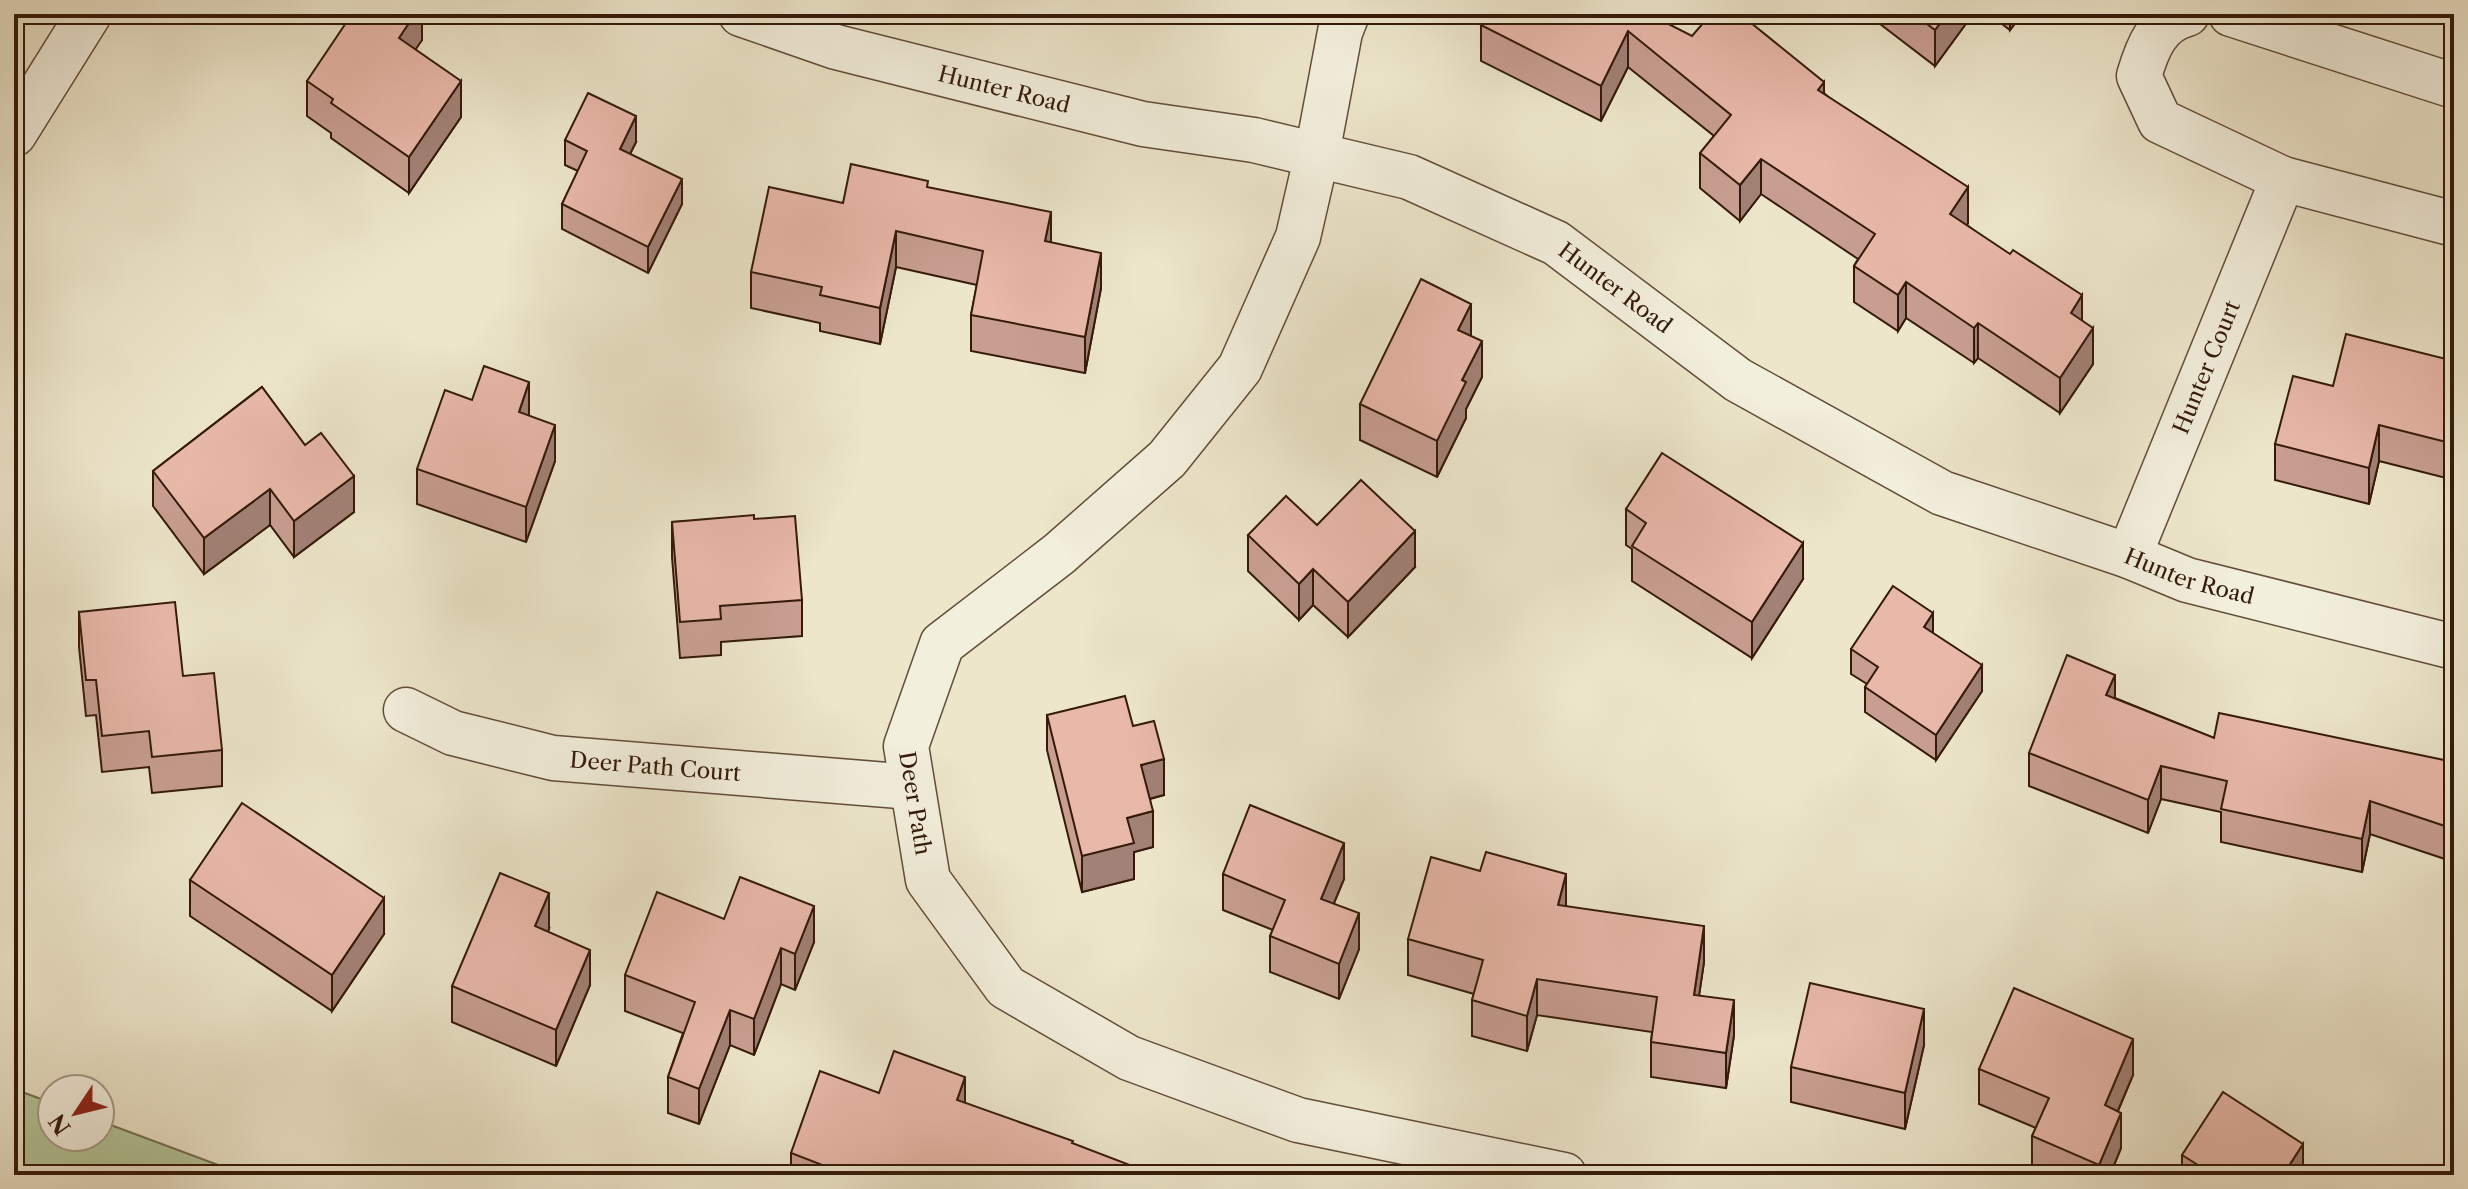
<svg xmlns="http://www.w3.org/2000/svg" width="2468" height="1189" font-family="'Libre Caslon Text',serif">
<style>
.green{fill:#b4c69a;stroke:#747052;stroke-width:2}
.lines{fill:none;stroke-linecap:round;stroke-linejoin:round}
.minor-casing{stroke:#624d3a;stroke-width:47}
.minor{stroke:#f3efdd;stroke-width:44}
.wall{fill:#c89e91;stroke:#341a0a;stroke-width:2}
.shaded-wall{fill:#a28176;stroke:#341a0a;stroke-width:2}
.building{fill:#e8b8a9;stroke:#341a0a;stroke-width:2}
.labels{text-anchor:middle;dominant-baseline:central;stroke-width:6;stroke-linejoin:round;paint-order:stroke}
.street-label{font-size:22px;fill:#341a0a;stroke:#f3efdd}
</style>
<rect width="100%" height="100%" fill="#ede6cb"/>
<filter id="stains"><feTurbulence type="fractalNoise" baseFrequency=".0025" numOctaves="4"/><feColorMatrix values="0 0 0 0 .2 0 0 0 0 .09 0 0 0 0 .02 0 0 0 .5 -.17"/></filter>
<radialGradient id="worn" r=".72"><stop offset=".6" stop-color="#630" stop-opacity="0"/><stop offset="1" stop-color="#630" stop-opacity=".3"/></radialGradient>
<polygon class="green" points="14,1089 52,1103 52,1137 100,1137 100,1121 245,1175 14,1175"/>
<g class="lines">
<g class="minor-casing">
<g id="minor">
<path id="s1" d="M741,14L836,47L1143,124L1254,140L1409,177L1556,243L1738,380L1942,493L2129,556L2187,580L2454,647"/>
<path id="s2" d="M1347,14L1340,32L1317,154L1298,237L1240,368L1167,459L1059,554L942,644L906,746L928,880L1006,987L1129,1058L1298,1120L1564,1175"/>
<path d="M2187,14C2157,21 2147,49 2139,76L2160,121L2283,179L2454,224"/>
<polyline points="2231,14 2454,86"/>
<polyline points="14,134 89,14"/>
<path id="s3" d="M2129,556L2283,179"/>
<path id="s4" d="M406,710L453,733L553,758L912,787"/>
</g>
</g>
<use href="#minor" class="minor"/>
</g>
<g class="wall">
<polygon points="422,14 422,40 415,49 461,117 409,193 331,138 331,133 307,116 307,81"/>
<polygon points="1487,14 1692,36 1824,93 1968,223 1967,225 2082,321 2093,364 2060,413 1978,358 1974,363 1906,318 1898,331 1854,302 1854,266 1858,259 1761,194 1740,221 1700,188 1700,153 1714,136 1628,67 1601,121 1481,61 1481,25"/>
<polygon points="1867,14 1973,14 1935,66"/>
<polygon points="1989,14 2022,14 2010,30"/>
<polygon points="565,140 636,142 630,154 682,204 648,273 562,229 562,204 578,171 565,165"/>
<polygon points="928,188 1051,242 1101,288 1085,373 971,351 971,315 977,285 896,267 880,344 820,331 820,323 751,308 751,272 843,203"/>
<polygon points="1471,336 1482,377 1466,409 1466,418 1437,477 1360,440 1360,404"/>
<polygon points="2454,361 2454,480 2379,461 2369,504 2275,480 2275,444 2333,386"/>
<polygon points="262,387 354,512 294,557 270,525 204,574 153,506 153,471"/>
<polygon points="472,400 529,416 555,461 526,542 417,504 417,469"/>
<polygon points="1626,509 1803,579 1752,658 1632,581 1632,549 1626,545"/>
<polygon points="754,519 802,600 802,636 721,642 721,655 680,658 672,557 672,522"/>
<polygon points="1317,525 1415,567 1348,637 1313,605 1299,620 1248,571 1248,535"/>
<polygon points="79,612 183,676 222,750 222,786 152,793 149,767 102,772 96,715 86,716 79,647"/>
<polygon points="1933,633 1982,691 1936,760 1865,712 1865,687 1867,684 1851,674 1851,649"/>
<polygon points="2115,698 2214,738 2454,763 2454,862 2370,834 2362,872 2221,842 2221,812 2161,799 2148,833 2029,786 2029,753"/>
<polygon points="1047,715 1133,726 1164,795 1150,799 1153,847 1134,852 1134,879 1082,892 1047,750"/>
<polygon points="1223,874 1344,879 1334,903 1359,949 1339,999 1270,972 1270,936 1273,930 1223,910"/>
<polygon points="190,880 384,934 332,1011 190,916"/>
<polygon points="1566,906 1704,962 1699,995 1734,1035 1726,1088 1651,1077 1651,1042 1652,1032 1537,1015 1527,1051 1472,1036 1472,1000 1474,994 1408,975 1408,939"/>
<polygon points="724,919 814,942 795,990 781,984 754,1055 730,1045 699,1124 668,1113 668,1077 683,1033 625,1011 625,975"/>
<polygon points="549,929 548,932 590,985 556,1066 452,1022 452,986"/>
<polygon points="1924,1045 1905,1129 1791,1102 1791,1067"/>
<polygon points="1979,1069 2133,1075 2118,1111 2121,1148 2110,1175 2040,1175 2032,1172 2032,1136 2036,1128 1979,1104"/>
<polygon points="879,1093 965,1103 1073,1144 1135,1175 791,1175 791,1153"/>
<polygon points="2182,1155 2303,1169 2299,1175 2182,1175"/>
</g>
<g class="shaded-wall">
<polygon points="415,14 422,14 422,40 399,74 399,38"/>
<polygon points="1947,14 1973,14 1935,66 1935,30"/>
<polygon points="2010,14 2022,14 2010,30"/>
<polygon points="1628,31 1628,67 1601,121 1601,86"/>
<polygon points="461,81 461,117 409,193 409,157"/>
<polygon points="1824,82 1824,118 1818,90"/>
<polygon points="636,116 636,142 620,174 620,149"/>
<polygon points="1761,159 1761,194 1740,221 1740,185"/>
<polygon points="682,179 682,204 648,273 648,247"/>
<polygon points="1968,187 1968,223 1950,250 1950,214"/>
<polygon points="1051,212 1051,248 1045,241"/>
<polygon points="896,231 896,267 880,344 880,308"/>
<polygon points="1101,253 1101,288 1085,373 1085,337"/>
<polygon points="1906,282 1906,318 1898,331 1898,295"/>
<polygon points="2082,295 2082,331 2071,313"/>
<polygon points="1471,304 1471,340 1458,330"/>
<polygon points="1978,323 1978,358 1974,363 1974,328"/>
<polygon points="2093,328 2093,364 2060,413 2060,378"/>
<polygon points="1482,341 1482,377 1466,409 1466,418 1437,477 1437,441 1462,380"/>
<polygon points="529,382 529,418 519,412"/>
<polygon points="555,425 555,461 526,542 526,507"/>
<polygon points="2379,425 2379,461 2369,504 2369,468"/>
<polygon points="354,476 354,512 294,557 294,521"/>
<polygon points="270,489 270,525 204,574 204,538"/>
<polygon points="1415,531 1415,567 1348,637 1348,602"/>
<polygon points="1803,543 1803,579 1752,658 1752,622"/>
<polygon points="1313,569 1313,605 1299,620 1299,584"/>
<polygon points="1933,613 1933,638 1924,627"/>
<polygon points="1982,665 1982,691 1936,760 1936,735"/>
<polygon points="2115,675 2115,708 2106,695"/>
<polygon points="1164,759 1164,795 1141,801 1141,765"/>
<polygon points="2161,766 2161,799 2148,833 2148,800"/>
<polygon points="2370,801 2370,834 2362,872 2362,839"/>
<polygon points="1153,811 1153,847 1134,852 1134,879 1082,892 1082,856 1127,818"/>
<polygon points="1344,843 1344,879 1321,934 1321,899"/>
<polygon points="1566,874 1566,910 1558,905"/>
<polygon points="549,893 549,929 535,962 535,926"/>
<polygon points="384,898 384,934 332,1011 332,975"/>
<polygon points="814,906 814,942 795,990 795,954"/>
<polygon points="1359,913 1359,949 1339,999 1339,964"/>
<polygon points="1704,926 1704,962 1694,1030 1694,995"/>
<polygon points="781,948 781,984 754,1055 754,1019"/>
<polygon points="590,950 590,985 556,1066 556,1030"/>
<polygon points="1537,979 1537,1015 1527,1051 1527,1016"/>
<polygon points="1734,1000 1734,1035 1726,1088 1726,1053"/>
<polygon points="1924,1009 1924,1045 1905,1129 1905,1093"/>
<polygon points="730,1010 730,1045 699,1124 699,1089"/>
<polygon points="2133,1039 2133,1075 2105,1141 2105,1105"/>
<polygon points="965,1077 965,1113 957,1100"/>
<polygon points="2121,1113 2121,1148 2110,1175 2099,1175 2099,1165"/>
<polygon points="2303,1144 2303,1169 2299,1175 2283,1175"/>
</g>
<g class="building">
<polygon points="352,14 415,14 399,38 461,81 409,157 331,103 333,99 307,81"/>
<polygon points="1487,14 1649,14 1692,36 1711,14 1740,14 1824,82 1818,90 1968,187 1950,214 2010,254 2013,250 2082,295 2071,313 2093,328 2060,378 1978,323 1974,328 1906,282 1898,295 1854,266 1875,234 1761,159 1740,185 1700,153 1731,115 1628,31 1601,86 1481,25"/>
<polygon points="1914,14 1947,14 1935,30"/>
<polygon points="588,93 636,116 620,149 682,179 648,247 562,204 587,151 565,140"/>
<polygon points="851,164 928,181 927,187 1051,212 1045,241 1101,253 1085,337 971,315 983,251 896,231 880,308 820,295 822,287 751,272 769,187 843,203"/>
<polygon points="1421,279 1471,304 1458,330 1482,341 1462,380 1466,382 1437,441 1360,404"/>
<polygon points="2346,334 2454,361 2454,444 2379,425 2369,468 2275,444 2293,376 2333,386"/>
<polygon points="484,366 529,382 519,412 555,425 526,507 417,469 445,390 472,400"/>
<polygon points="262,387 305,445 321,433 354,476 294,521 270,489 204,538 153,471"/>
<polygon points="1662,453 1803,543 1752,622 1632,546 1646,523 1626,509"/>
<polygon points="1361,480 1415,531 1348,602 1313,569 1299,584 1248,535 1286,496 1317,525"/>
<polygon points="754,515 754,519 795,516 802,600 720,606 721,619 680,622 672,522"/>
<polygon points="1893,586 1933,613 1924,627 1982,665 1936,735 1865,687 1878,667 1851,649"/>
<polygon points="175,602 183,676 214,673 222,750 152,757 149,731 102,736 96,680 86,680 79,612"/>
<polygon points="2067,655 2115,675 2106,695 2214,738 2219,713 2444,760 2454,763 2454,829 2370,801 2362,839 2221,809 2227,781 2161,766 2148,800 2029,753"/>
<polygon points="1125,696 1133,726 1154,721 1164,759 1141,765 1153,811 1127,818 1134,843 1082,856 1047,715"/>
<polygon points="242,803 384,898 332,975 190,880"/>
<polygon points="1250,805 1344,843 1321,899 1359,913 1339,964 1270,936 1285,900 1223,874"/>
<polygon points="1486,852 1566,874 1558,905 1704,926 1694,995 1734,1000 1726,1053 1651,1042 1657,997 1537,979 1527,1016 1472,1000 1483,960 1408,939 1431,857 1480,871"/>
<polygon points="500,873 549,893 535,926 590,950 556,1030 452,986"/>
<polygon points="740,877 814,906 795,954 781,948 754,1019 730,1010 699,1089 668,1077 695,1002 625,975 657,892 724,919"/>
<polygon points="1810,983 1924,1009 1905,1093 1791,1067"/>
<polygon points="2014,988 2133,1039 2105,1105 2121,1113 2099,1165 2032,1136 2049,1098 1979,1069"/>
<polygon points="894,1051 965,1077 957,1100 1073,1141 1072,1143 1135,1167 1132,1175 919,1175 913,1173 912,1175 848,1175 791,1153 820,1071 879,1093"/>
<polygon points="2223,1092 2303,1144 2283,1175 2214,1175 2182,1155"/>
<polygon points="2395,1167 2405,1175 2389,1175"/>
</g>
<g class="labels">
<g class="street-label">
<text stroke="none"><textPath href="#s1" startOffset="274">Hunter Road</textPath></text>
<text stroke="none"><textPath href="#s1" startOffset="924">Hunter Road</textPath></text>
<text stroke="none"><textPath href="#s3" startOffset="204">Hunter Court</textPath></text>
<text stroke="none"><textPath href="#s1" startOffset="1572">Hunter Road</textPath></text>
<text stroke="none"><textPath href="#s4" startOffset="258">Deer Path Court</textPath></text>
<text stroke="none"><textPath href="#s2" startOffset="946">Deer Path</textPath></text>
</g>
</g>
<rect width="2468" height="1189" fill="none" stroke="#ede6cb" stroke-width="48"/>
<rect x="16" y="16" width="2436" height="1157" fill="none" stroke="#341a0a" stroke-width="4"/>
<rect x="24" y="24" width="2420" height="1141" fill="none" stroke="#341a0a" stroke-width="2"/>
<g transform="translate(76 1113) rotate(235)"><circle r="38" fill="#f3efdd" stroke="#a79a89" stroke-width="2"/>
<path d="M0-6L14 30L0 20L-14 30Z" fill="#8f2418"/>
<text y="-12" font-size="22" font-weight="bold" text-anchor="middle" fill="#341a0a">N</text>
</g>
<rect width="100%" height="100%" filter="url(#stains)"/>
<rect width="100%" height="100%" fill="url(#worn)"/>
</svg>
